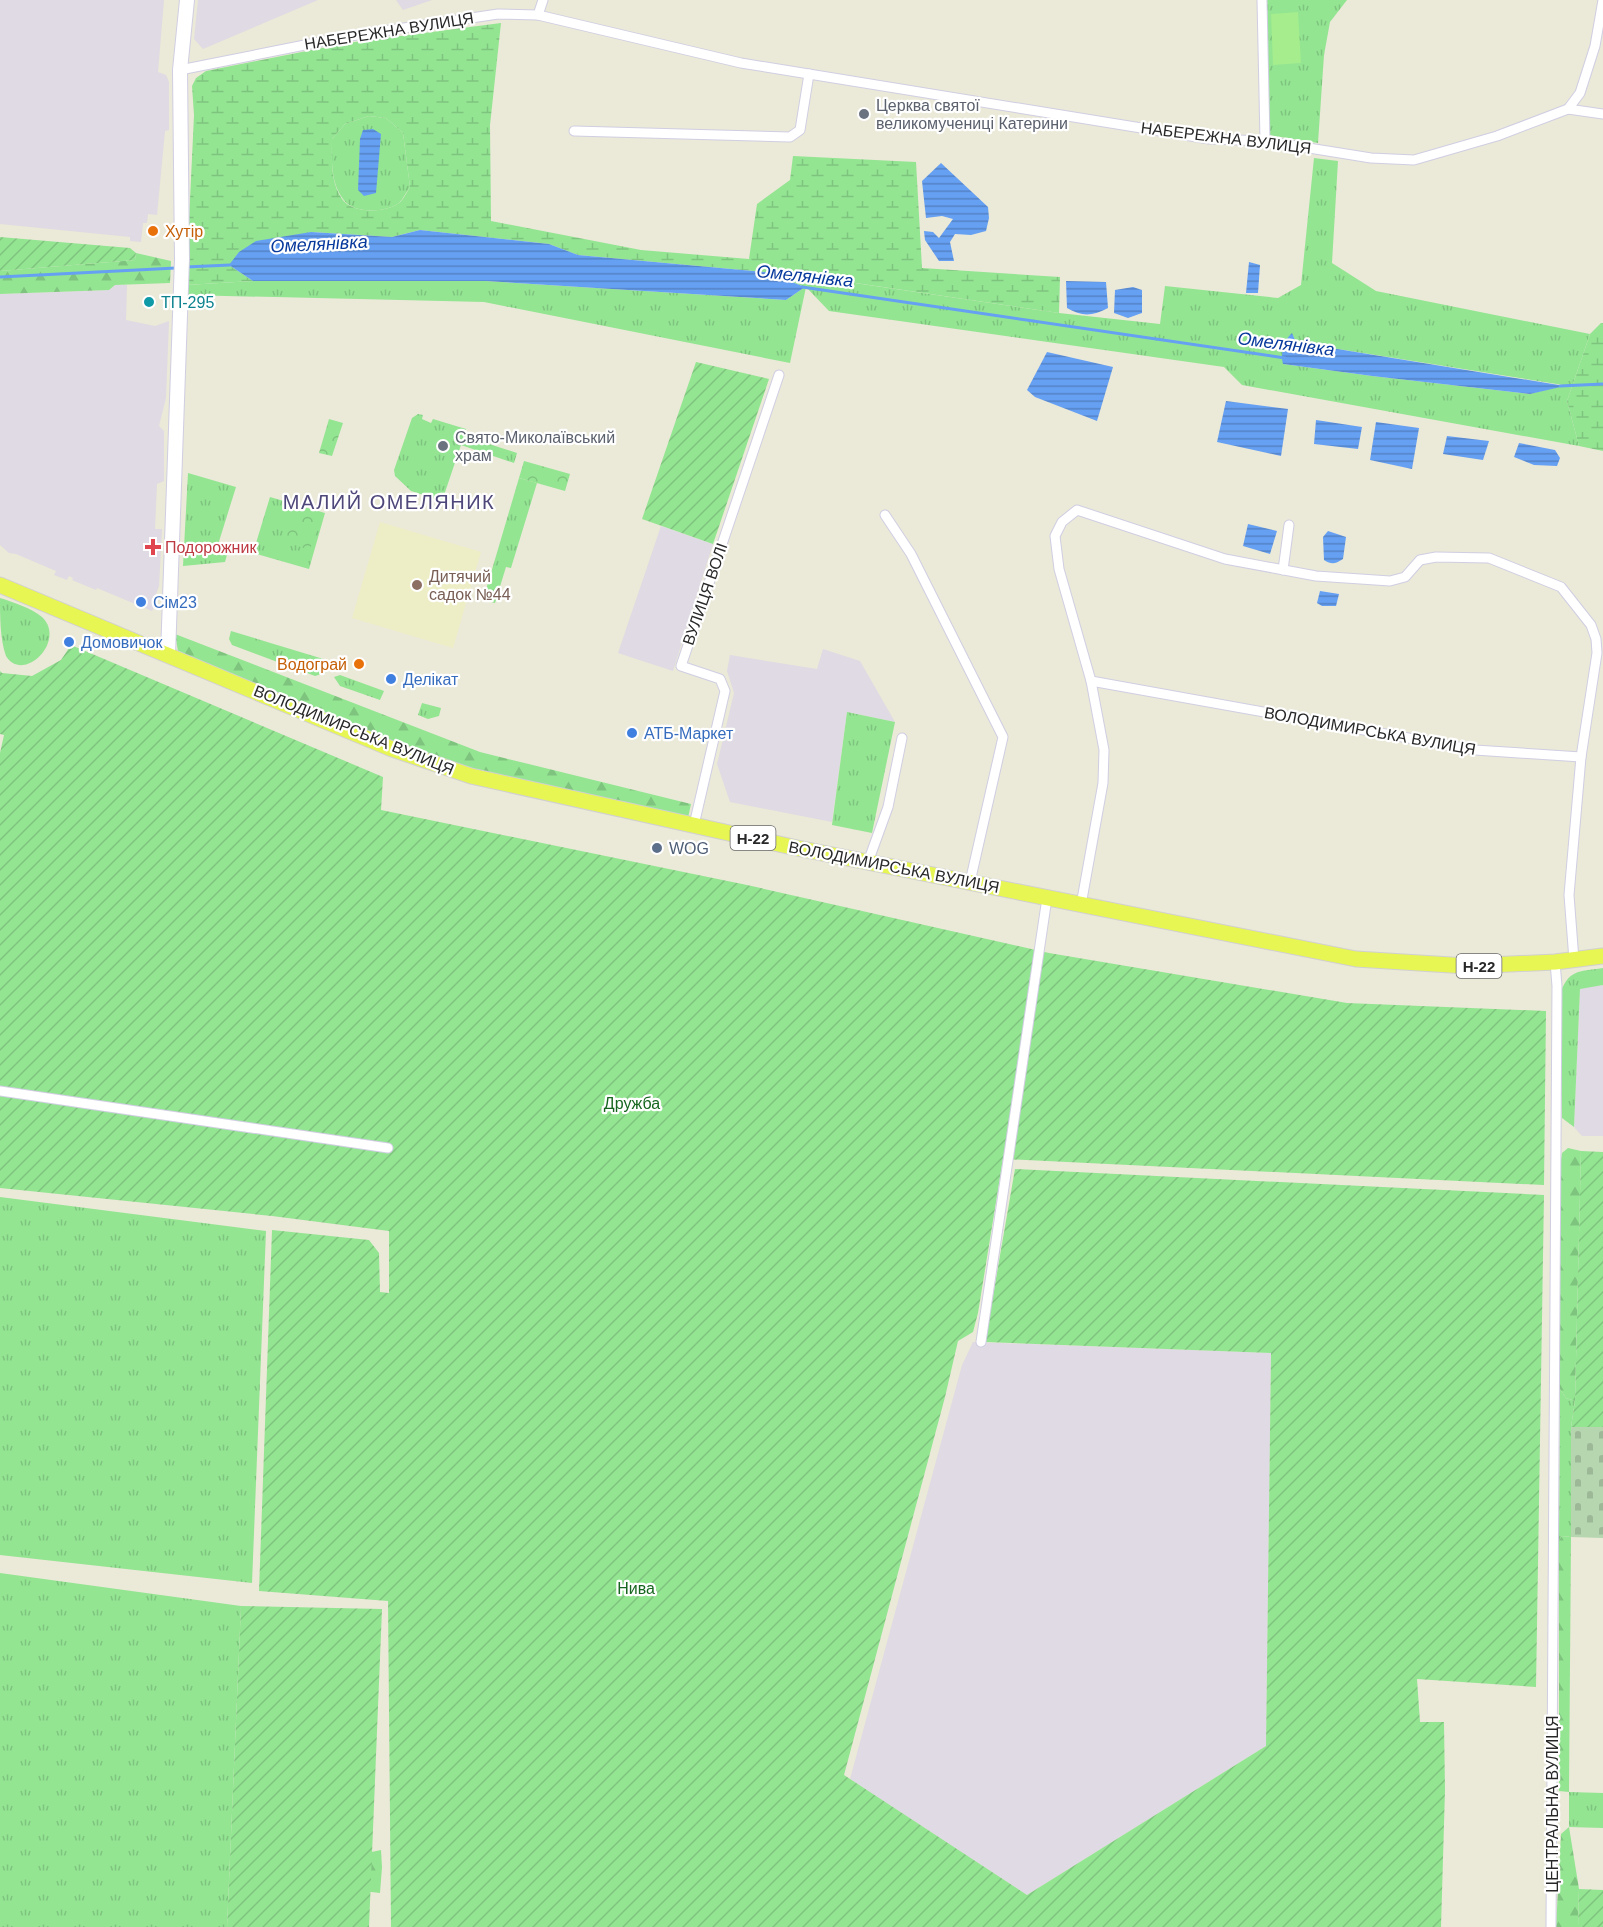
<svg xmlns="http://www.w3.org/2000/svg" width="1603" height="1927" font-family="Arial,sans-serif">
<style>
.industrial{fill:#dfdae3}
.education{fill:#eeeec6}
.grass{fill:url(#grass-tufts);fill-rule:evenodd}
.forest{fill:url(#forest-firs)}
.wetland{fill:url(#wetland-marsh);fill-rule:evenodd}
.cemetery{fill:url(#cemetery-stones)}
.park{fill:url(#park-crowns)}
.garden{fill:url(#garden-furrows)}
.pitch{fill:#a5ed8d}
.water{fill:url(#water-rules)}
.lines{fill:none;stroke-linecap:round;stroke-linejoin:round}
.stream{stroke:#66a0f3;stroke-width:3}
.street-casing{stroke:#d0cee2;stroke-width:11}
.secondary-casing{stroke:#d0cee2;stroke-width:16}
.primary-casing{stroke:#d0d0d0;stroke-width:17}
.street{stroke:#fff;stroke-width:9}
.secondary{stroke:#fff;stroke-width:14}
.primary{stroke:#e8f653;stroke-width:15}
.worship-dot{fill:#6b7280;stroke:#fff;stroke-width:2}
.food-dot{fill:#e8710a;stroke:#fff;stroke-width:2}
.culture-dot{fill:#0f9aa8;stroke:#fff;stroke-width:2}
.health-dot{fill:#e0444e;stroke:#fff;stroke-width:2}
.education-dot{fill:#8d6e63;stroke:#fff;stroke-width:2}
.shop-dot{fill:#3f7fe0;stroke:#fff;stroke-width:2}
.service-dot{fill:#5c6f8a;stroke:#fff;stroke-width:2}
.labels{text-anchor:middle;dominant-baseline:central;stroke-width:4.5;stroke-linejoin:round;paint-order:stroke}
.shield{fill:#fff;stroke:#686868;stroke-width:1.5}
.shield-label{font-size:15px;font-weight:bold;fill:#282828}
.street-label{font-size:16px;fill:#282828;stroke:#fff}
.worship-label{font-size:16px;fill:#5b616d;stroke:#fff;text-anchor:start}
.food-label{font-size:16px;fill:#c56008;stroke:#fff;text-anchor:start}
.culture-label{font-size:16px;fill:#0d838f;stroke:#fff;text-anchor:start}
.health-label{font-size:16px;fill:#be3a42;stroke:#fff;text-anchor:start}
.education-label{font-size:16px;fill:#785e54;stroke:#fff;text-anchor:start}
.shop-label{font-size:16px;fill:#366cbe;stroke:#fff;text-anchor:start}
.service-label{font-size:16px;fill:#4e5e75;stroke:#fff;text-anchor:start}
.park-label{font-size:16px;fill:#16661f;stroke:#fff}
.water-label{font-size:18px;font-style:italic;fill:#08399c;stroke:#fff}
.quarter-label{font-size:20px;letter-spacing:1.5px;fill:#4e477a;stroke:#fff}
</style>
<defs>
<pattern id="grass-tufts" width="24" height="20" patternUnits="userSpaceOnUse" patternTransform="scale(1.5)"><rect width="24" height="20" fill="#93e592"/><path d="M3 7l-1-3M5 7V3M7 7l1-3M15 17l-1-3M17 17v-4M19 17l1-3" fill="none" stroke="#7fc47e"/></pattern>
<pattern id="forest-firs" width="22" height="20" patternUnits="userSpaceOnUse" patternTransform="scale(1.5)"><rect width="22" height="20" fill="#93e592"/><path d="M5 1l3.5 6h-7zM16 11l3.5 6h-7z" fill="#7fc47e"/></pattern>
<pattern id="wetland-marsh" width="20" height="14" patternUnits="userSpaceOnUse" patternTransform="scale(1.5)"><rect width="20" height="14" fill="#93e592"/><path d="M1 5h8M5 5V1M11 12h8M15 12V8" fill="none" stroke="#7fc47e"/></pattern>
<pattern id="cemetery-stones" width="16" height="16" patternUnits="userSpaceOnUse" patternTransform="scale(1.5)"><rect width="16" height="16" fill="#b5d6af"/><path d="M2 7V4a2 2 0 0 1 4 0v3zM10 15v-3a2 2 0 0 1 4 0v3z" fill="#9cb897"/></pattern>
<pattern id="park-crowns" width="20" height="18" patternUnits="userSpaceOnUse" patternTransform="scale(1.5)"><rect width="20" height="18" fill="#93e592"/><path d="M2 6a3 3 0 1 1 6 0M12 15a3 3 0 1 1 6 0" fill="none" stroke="#7fc47e"/></pattern>
<pattern id="garden-furrows" width="10" height="10" patternUnits="userSpaceOnUse" patternTransform="scale(1.5)"><rect width="10" height="10" fill="#93e592"/><path d="M-1 1l2-2M0 10L10 0M9 11l2-2" fill="none" stroke="#7fc47e"/></pattern>
<pattern id="water-rules" width="6" height="5" patternUnits="userSpaceOnUse" patternTransform="scale(1.5)"><rect width="6" height="5" fill="#66a0f3"/><path d="M0 2.5h6" fill="none" stroke="#5482c5"/></pattern>
</defs>
<rect width="100%" height="100%" fill="#ebe9d8"/>
<g class="industrial">
<polygon points="0,0 164,0 158,72 166,75 169,82 169,130 165,131 157,215 148,214 147,223 143,223 141,242 130,241 130,237 0,224"/>
<polygon points="198,0 318,0 203,49 194,39"/>
<polygon points="396,0 432,0 403,10"/>
<polygon points="115,285 127,285 126,320 155,326 169,321 166,398 159,426 164,431 164,481 157,484 155,529 162,529 159,586 156,594 160,596 152,611 97,588 96,590 72,580 73,578 69,576 67,580 54,575 56,571 16,554 9,553 0,545 0,294 109,290"/>
<polygon points="661,526 713,544 673,671 618,653"/>
<polygon points="823,649 860,661 895,722 847,712 832,822 730,802 717,764 734,693 727,671 730,655 817,669"/>
<polygon points="1603,985 1603,1136 1582,1136 1574,1127 1580,988"/>
<polygon points="973,1342 1271,1353 1266,1746 1027,1895 850,1779 962,1365"/>
</g>
<polygon class="education" points="380,522 481,552 453,648 352,618"/>
<g class="grass">
<polygon points="1267,0 1347,0 1330,22 1324,55 1318,143 1269,135"/>
<path d="M369,116L386,118L403,133L410,187C407,191 403,199 399,203C385,213 353,214 343,199C330,181 332,159 332,139L345,124Z"/>
<path d="M1314,158L1338,161L1332,263L1376,291L1590,334L1567,401L1579,446L1242,385L1224,367L829,311L806,287L790,363L484,302L185,295L186,285L253,281H485L786,300L805,287L814,277L1059,313L1160,324L1165,286L1278,298L1301,285ZM1292,334L1295,340L1319,346L1563,385L1530,394L1372,376L1283,364Z"/>
<polygon points="418,414 423,415 422,419 431,423 433,419 466,429 464,436 517,453 514,463 461,445 442,501 411,491 395,476 394,470 412,418"/>
<polygon points="188,473 236,487 216,551 227,555 225,562 183,566"/>
<polygon points="519,478 537,483 511,568 506,567 495,603 483,600"/>
<polygon points="270,497 325,513 309,569 253,553"/>
<path d="M0,598C13,602 31,608 42,617C67,641 23,684 6,656C0,640 0,616 0,598Z"/>
<polygon points="231,631 330,661 325,673 315,676 232,645 229,639"/>
<polygon points="340,675 384,691 380,700 340,686 334,677"/>
<polygon points="422,703 441,708 439,716 428,719 418,715"/>
<polygon points="847,712 895,722 872,833 832,825"/>
<path d="M1603,968V985L1580,989L1574,1127L1562,1118L1559,996C1569,969 1577,972 1603,968Z"/>
<polygon points="0,1197 266,1231 252,1583 0,1555"/>
<polygon points="1560,1389 1566,1398 1575,1401 1571,1427 1571,1537 1562,1536 1559,1540"/>
<polygon points="0,1573 241,1606 227,1927 0,1927"/>
<polygon points="1569,1792 1603,1793 1603,1828 1569,1827"/>
</g>
<g class="forest">
<polygon points="136,253 171,261 170,283 115,285 109,290 0,294 0,271 135,260"/>
<polygon points="175,634 480,752 691,804 688,818 472,770 376,735 178,651"/>
<polygon points="1568,1148 1581,1151 1575,1401 1566,1398 1560,1389 1560,1165 1562,1153"/>
<polygon points="1562,1536 1571,1537 1569,1792 1559,1791 1559,1540"/>
<polygon points="1569,1827 1579,1889 1578,1927 1556,1927 1561,1834"/>
<polygon points="381,1850 382,1867 380,1893 328,1887 353,1856"/>
</g>
<g class="wetland">
<path d="M501,23L490,125L491,221L641,250L749,259L757,204L790,180L793,156L916,162L922,268L1060,277L1059,313L815,277L805,287L765,272L578,255L549,244L420,230L392,237L311,232L229,265L253,281L186,285L194,115L192,86L196,78L206,71L347,43ZM369,116L386,118L403,133L410,187C407,192 403,200 399,203C385,213 353,214 342,199C330,181 332,159 332,139L345,124Z"/>
<polygon points="1601,323 1603,323 1603,451 1579,446 1567,401 1590,334"/>
</g>
<polygon class="cemetery" points="1571,1427 1603,1427 1603,1538 1571,1537"/>
<g class="park">
<polygon points="329,419 343,423 332,456 319,453"/>
<polygon points="524,461 570,474 565,491 519,478"/>
<polygon points="292,508 320,516 310,550 282,541"/>
</g>
<g class="garden">
<polygon points="0,237 130,248 136,253 135,260 0,271"/>
<polygon points="696,362 769,379 713,544 642,519"/>
<polygon points="71,645 383,777 381,810 747,885 1049,953 1347,1003 1546,1011 1544,1185 1003,1159 978,1313 973,1332 958,1341 945,1397 844,1775 1027,1895 1266,1746 1271,1353 985,1342 1015,1169 1544,1195 1536,1687 1417,1679 1420,1722 1444,1722 1445,1790 1441,1927 391,1927 388,1601 259,1591 272,1230 369,1240 379,1253 380,1292 389,1293 389,1231 272,1216 0,1188 0,753 4,735 0,734 0,671 2,673 32,676 61,660"/>
<polygon points="1581,1151 1603,1152 1603,1427 1571,1427 1575,1401"/>
<polygon points="241,1606 382,1609 369,1927 227,1927"/>
<polygon points="1579,1889 1603,1890 1603,1927 1578,1927"/>
</g>
<polygon class="pitch" points="1298,12 1301,63 1273,65 1271,14"/>
<g class="water">
<polygon points="373,129 381,134 376,193 364,196 358,190 360,139 363,130"/>
<polygon points="941,163 988,207 989,218 986,231 971,235 955,234 950,242 954,261 939,261 925,240 924,231 933,232 939,238 953,219 942,216 926,218 922,181"/>
<polygon points="420,230 549,244 578,255 765,272 805,287 786,300 486,281 253,281 229,265 239,252 256,241 311,232 392,237"/>
<polygon points="1249,262 1260,265 1258,293 1246,293"/>
<path d="M1066,281L1106,282L1108,308C1093,316 1082,317 1067,308Z"/>
<polygon points="1133,287 1142,290 1142,313 1128,318 1114,313 1115,290"/>
<path d="M1292,333L1295,340L1319,346L1565,386L1530,394L1372,376L1283,364C1280,354 1284,340 1292,333Z"/>
<polygon points="1047,352 1113,367 1097,421 1035,397 1027,390"/>
<polygon points="1226,401 1288,409 1281,456 1217,442"/>
<polygon points="1316,420 1362,427 1358,449 1314,444"/>
<polygon points="1376,422 1419,428 1412,469 1370,460"/>
<polygon points="1447,436 1489,441 1483,460 1443,454"/>
<polygon points="1519,443 1555,450 1560,458 1557,466 1534,465 1514,457"/>
<polygon points="1248,524 1277,531 1270,554 1243,546"/>
<path d="M1328,531L1346,537L1343,559C1335,564 1332,565 1324,560L1323,537Z"/>
<polygon points="1320,591 1339,594 1336,606 1322,606 1317,603"/>
</g>
<g class="lines">
<g class="stream">
<polyline points="186,267 230,265"/>
<polyline points="0,277 176,268"/>
<polyline points="802,287 1285,358"/>
<polyline points="1560,386 1603,384"/>
</g>
<g class="street-casing">
<g id="street">
<polyline points="1262,0 1265,141"/>
<polyline points="538,15 543,0"/>
<polyline points="180,70 350,36 498,14 538,15 741,63 1209,139 1265,141 1371,158 1414,160 1497,136 1568,109 1603,114"/>
<polyline points="1568,109 1580,93 1595,46 1603,0"/>
<polyline points="574,131 790,137 800,130 809,74"/>
<polyline points="885,515 911,554 1003,737 970,882"/>
<polyline points="1283,570 1289,525"/>
<polyline points="1091,681 1475,750 1581,757 1569,895 1574,960"/>
<polyline points="694,825 725,691 720,679 681,666 779,375"/>
<polyline points="868,862 888,807 902,738"/>
<polyline points="1081,905 1103,783 1104,750 1091,681 1059,569 1055,536 1062,522 1077,510 1225,559 1316,576 1390,581 1405,577 1420,560 1436,557 1489,558 1561,587 1591,625 1596,639 1597,653 1581,757"/>
<polyline points="0,1091 388,1148"/>
<polyline points="981,1342 1047,898"/>
<polyline points="1551,1927 1557,986 1555,962"/>
</g>
</g>
<g class="secondary-casing">
<polyline id="secondary" points="168,655 182,259 180,70 187,0"/>
</g>
<g class="primary-casing">
<polyline id="primary" points="0,585 392,749 471,776 797,848 1356,959 1467,966 1555,962 1603,956"/>
</g>
<use href="#street" class="street"/>
<use href="#secondary" class="secondary"/>
<use href="#primary" class="primary"/>
</g>
<g class="worship-dot">
<circle cx="864" cy="114" r="6"/>
<circle cx="443" cy="446" r="6"/>
</g>
<g class="food-dot">
<circle cx="153" cy="231" r="6"/>
<circle cx="359" cy="664" r="6"/>
</g>
<circle class="culture-dot" cx="149" cy="302" r="6"/>
<path class="health-dot" d="M150 538h6v6h6v6h-6v6h-6v-6h-6v-6h6z"/>
<circle class="education-dot" cx="417" cy="585" r="6"/>
<g class="shop-dot">
<circle cx="141" cy="602" r="6"/>
<circle cx="69" cy="642" r="6"/>
<circle cx="391" cy="679" r="6"/>
<circle cx="632" cy="733" r="6"/>
</g>
<circle class="service-dot" cx="657" cy="848" r="6"/>
<g class="labels">
<g class="shield">
<rect x="730.5" y="826" width="45" height="24" rx="4.5"/>
<rect x="1456.5" y="954" width="45" height="24" rx="4.5"/>
</g>
<g class="shield-label">
<text x="753" y="838">Н-22</text>
<text x="1479" y="966">Н-22</text>
</g>
<g class="street-label">
<text transform="translate(389 31) rotate(-9)">НАБЕРЕЖНА ВУЛИЦЯ</text>
<text transform="translate(1226 138) rotate(7)">НАБЕРЕЖНА ВУЛИЦЯ</text>
<text transform="translate(705 594) rotate(-71)">ВУЛИЦЯ ВОЛІ</text>
<text transform="translate(354 730) rotate(22)">ВОЛОДИМИРСЬКА ВУЛИЦЯ</text>
<text transform="translate(1370 731) rotate(10)">ВОЛОДИМИРСЬКА ВУЛИЦЯ</text>
<text transform="translate(894 867) rotate(11)">ВОЛОДИМИРСЬКА ВУЛИЦЯ</text>
<text transform="translate(1552 1804) rotate(-90)">ЦЕНТРАЛЬНА ВУЛИЦЯ</text>
</g>
<g class="worship-label">
<text x="876" y="105">Церква святої<tspan x="876" dy="18">великомучениці Катерини</tspan></text>
<text x="455" y="437">Свято-Миколаївський<tspan x="455" dy="18">храм</tspan></text>
</g>
<g class="food-label">
<text x="165" y="231">Хутір</text>
<text x="347" y="664" text-anchor="end">Водограй</text>
</g>
<g class="culture-label">
<text x="161" y="302">ТП-295</text>
</g>
<g class="health-label">
<text x="165" y="547">Подорожник</text>
</g>
<g class="education-label">
<text x="429" y="576">Дитячий<tspan x="429" dy="18">садок №44</tspan></text>
</g>
<g class="shop-label">
<text x="153" y="602">Сім23</text>
<text x="81" y="642">Домовичок</text>
<text x="403" y="679">Делікат</text>
<text x="644" y="733">АТБ-Маркет</text>
</g>
<g class="service-label">
<text x="669" y="848">WOG</text>
</g>
<g class="park-label">
<text x="632" y="1103">Дружба</text>
<text x="636" y="1588">Нива</text>
</g>
<g class="water-label">
<text transform="translate(319 244) rotate(-3)">Омелянівка</text>
<text transform="translate(805 276) rotate(6)">Омелянівка</text>
<text transform="translate(1286 344) rotate(7)">Омелянівка</text>
</g>
<g class="quarter-label">
<text x="389" y="502">МАЛИЙ ОМЕЛЯНИК</text>
</g>
</g>
</svg>
